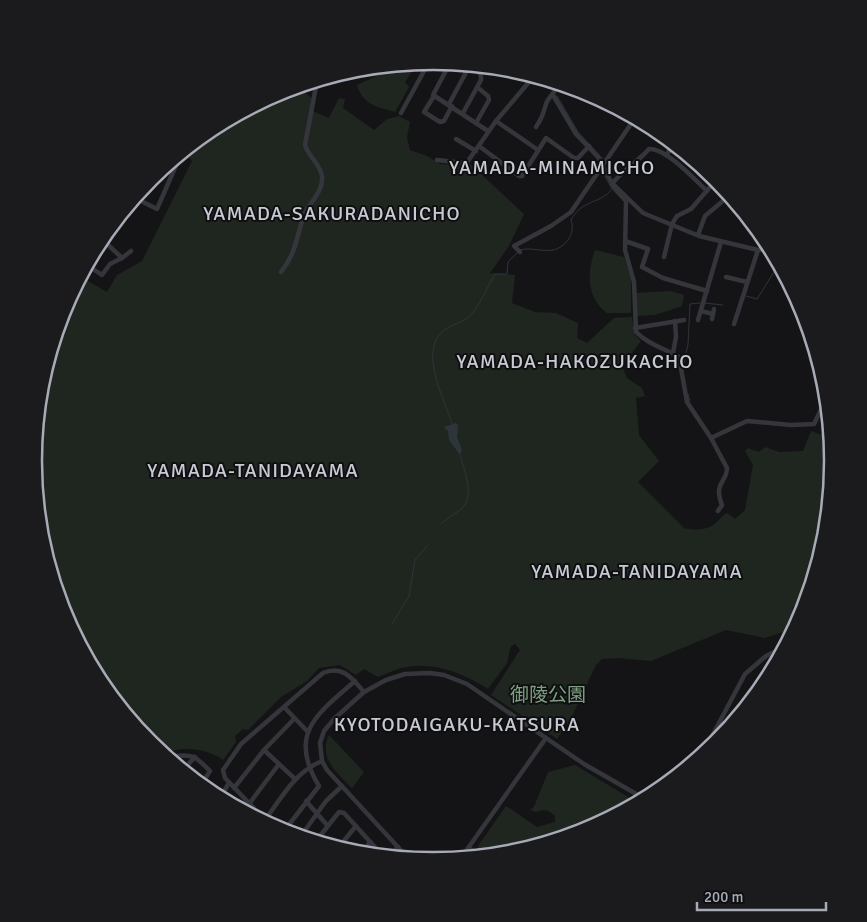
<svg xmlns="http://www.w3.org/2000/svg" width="867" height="922" font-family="Signika,'Noto Sans JP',sans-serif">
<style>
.green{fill:#1f2620}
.water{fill:#2d353b}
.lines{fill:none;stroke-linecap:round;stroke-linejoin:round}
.stream{stroke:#2d353b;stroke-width:1}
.minor{stroke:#35363b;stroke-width:4.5}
.labels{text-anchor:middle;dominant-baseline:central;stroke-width:4;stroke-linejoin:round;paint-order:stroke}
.park-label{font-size:19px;fill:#7ea081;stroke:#0f0f11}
.neighbourhood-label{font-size:20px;letter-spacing:1px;fill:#c7cad2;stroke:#0f0f11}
.rim{fill:none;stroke:#a7abb6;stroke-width:2.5}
</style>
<rect width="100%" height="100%" fill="#141416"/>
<g class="green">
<path d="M418,63L405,82L409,87L395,112C377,107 363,105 357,85L381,74L388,66Z"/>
<path d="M296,87L314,99L312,111L329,118L339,98L345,99L343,108L374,130L387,119L399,116L410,122L407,137L410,150L427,156L440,164L466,166L469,163L524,214L509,246L490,273L515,275L512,303L535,312L556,313L578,323L577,338L587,343L614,318L632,317L634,334L641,341L622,366L627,378L642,388L645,396L636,398L639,435L659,461L638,482L684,528C695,531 710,530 718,521C721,517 723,515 727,513L735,519L745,510L753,465L745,451L748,448L759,452L765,447L779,452L803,451L811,431L828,437L831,434C836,488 829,549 806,599L792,608L799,621L795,628L765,638L726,630L651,661L618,658L602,659L596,665L572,716L557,739L491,695L520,650L515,644L511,646L507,663L488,689C464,674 436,662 407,667C397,668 387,674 378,677L364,669L356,675L340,665L319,668L307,681L281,697L248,730L243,729L235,736L236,742L223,760C211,750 178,744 165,755C148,742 136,725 122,708C24,589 8,413 81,277L107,292L117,275L142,261L192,161L185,152L187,149C218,123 257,99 296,87Z"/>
<path d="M595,250L624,257L631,278V313H607C586,298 587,272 595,250Z"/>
<polygon points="671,291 684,295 682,306 655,315 636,316 636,293"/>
<path d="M329,735L364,772L352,788C337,773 318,758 329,735Z"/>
<path d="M575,765L638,803L586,830L511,853L485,856L478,851V846L506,806L537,827L555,822V816C549,810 544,809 536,812L530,810L534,807L548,772Z"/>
</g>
<polygon class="water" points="456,423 458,425 457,437 462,450 460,455 449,440 448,431 444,427"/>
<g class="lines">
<g class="stream">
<polyline points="557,96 578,132 603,159"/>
<polyline points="746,296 757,299 779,264"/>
<polyline points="704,303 723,305"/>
<polyline points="683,368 688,344 690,304 700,303"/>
<polyline points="688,394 690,401"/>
<path d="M452,424C445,400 419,353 442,332C450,324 464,323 472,314C481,303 487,287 495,274H507L508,262L520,250C531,247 542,252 553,250C566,247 576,233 571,220C582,199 601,204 612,189L602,171"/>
<path d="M442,523C448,517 458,513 464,506C474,493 464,469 460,455"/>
<polyline points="392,624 409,596 415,560 427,546"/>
</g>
<g class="minor">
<polyline points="450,63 433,95 488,131"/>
<path d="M553,95L576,134L598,157L615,189L626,201L625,250L634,282L636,332C649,345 664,348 679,357L687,402L711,438L727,468C727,483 713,482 722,505L718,511"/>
<polyline points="434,96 424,112 440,122 444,121 452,106"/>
<polyline points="449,104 470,65"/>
<polyline points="401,113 429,62"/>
<path d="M463,113L481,80C482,72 476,68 469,65"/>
<polyline points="496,121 538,150"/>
<polyline points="476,123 489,100 488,96 477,87"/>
<path d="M536,127C542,118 543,114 546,104C549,96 556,92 559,83"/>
<polyline points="456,139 476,151"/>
<polyline points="479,146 519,176 522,176 546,138 574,158 578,158 589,146"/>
<polyline points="666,155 675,144"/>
<polyline points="437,160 464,163 468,161 496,121 529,82 517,70"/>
<polyline points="147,184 139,200 157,209 181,154"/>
<path d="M612,184C622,170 638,162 649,149C665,147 695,180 707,191"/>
<polyline points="613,184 643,213 699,236 758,250 771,249"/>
<polyline points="698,235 705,216 730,195"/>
<polyline points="101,239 103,240 122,258 110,264 102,275 87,265 103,240"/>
<polyline points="625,241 648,249 642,267 663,278 707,291"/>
<polyline points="520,252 514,246 551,226 571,212 635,118"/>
<polyline points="664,257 672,224 677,216 691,209 717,179"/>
<polyline points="122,258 131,251"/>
<path d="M281,272C296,253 296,239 303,218C307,204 324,193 322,176C321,165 308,156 305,145L317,81"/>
<polyline points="726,277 747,282"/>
<polyline points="701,311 713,314"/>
<polyline points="712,319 714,309"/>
<polyline points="698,320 721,242"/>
<polyline points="734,324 758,250"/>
<polyline points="635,328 684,320"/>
<polyline points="673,353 676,337 675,321"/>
<polyline points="711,438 747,421 791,425 814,424 827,397"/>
<polyline points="284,707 308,732"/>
<polyline points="264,750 295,779"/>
<polyline points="702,755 745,674 766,656 786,646"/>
<path d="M169,759L173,756C194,754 195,756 210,771L201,785"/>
<polyline points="183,770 195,757"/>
<polyline points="234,788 264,750 294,719"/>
<polyline points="222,794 230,803"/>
<polyline points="220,798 229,783"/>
<polyline points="306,801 327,825"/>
<polyline points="249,804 279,764"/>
<path d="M265,820C282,797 295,772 322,761"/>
<path d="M269,824L225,778L223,770L241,744L323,673C343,665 352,678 364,692"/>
<path d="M284,831L319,786C287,734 317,714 355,681"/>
<polyline points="301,836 326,801 342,786"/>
<polyline points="316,841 339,812 344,813 383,856"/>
<polyline points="338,848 356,826"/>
<polyline points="469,848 481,856"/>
<polyline points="361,854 370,842"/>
<polyline points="389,856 398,847"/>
<polyline points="408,858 327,770 322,761 320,743 324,731 335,718 364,692 386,680 405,674 430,673 444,675 467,684 584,764 645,799"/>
<polyline points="461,858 546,738"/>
</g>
</g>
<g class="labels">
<g class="park-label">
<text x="548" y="695">御陵公園</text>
</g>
<g class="neighbourhood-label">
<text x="552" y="167">YAMADA-MINAMICHO</text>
<text x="332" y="213">YAMADA-SAKURADANICHO</text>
<text x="575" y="361">YAMADA-HAKOZUKACHO</text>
<text x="253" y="470">YAMADA-TANIDAYAMA</text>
<text x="637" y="571">YAMADA-TANIDAYAMA</text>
<text x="457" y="724">KYOTODAIGAKU-KATSURA</text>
</g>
</g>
<path d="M0 0H867V922H0ZM42 461a391 391 0 1 1 782 0a391 391 0 1 1-782 0Z" fill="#1b1b1e" fill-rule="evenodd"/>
<path class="rim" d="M42 461a391 391 0 1 1 782 0a391 391 0 1 1-782 0Z"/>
<path d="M697 902v8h129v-8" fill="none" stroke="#a7abb6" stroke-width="2.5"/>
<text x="704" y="902" font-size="15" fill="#a7abb6" stroke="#0f0f11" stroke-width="4" paint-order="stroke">200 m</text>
</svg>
